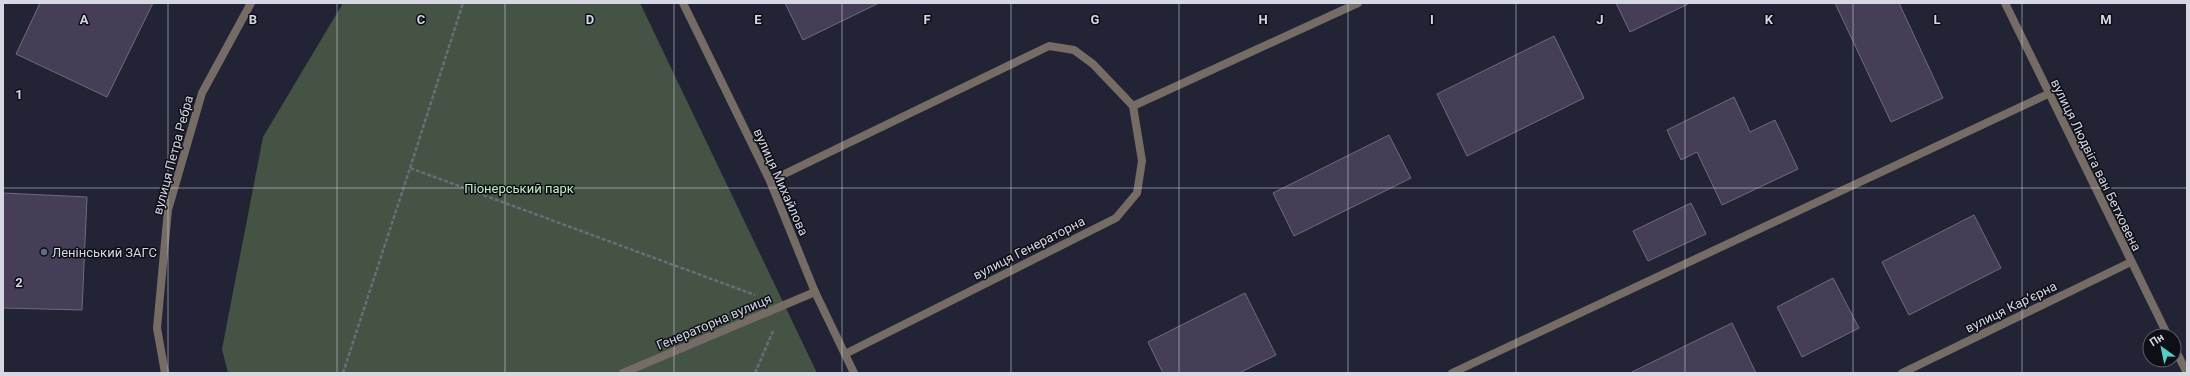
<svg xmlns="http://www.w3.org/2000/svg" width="2190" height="376" font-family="Roboto,sans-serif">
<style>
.green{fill:#445344}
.building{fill:#463e57;stroke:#70697f}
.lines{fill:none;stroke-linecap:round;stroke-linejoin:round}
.path{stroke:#6a6c7b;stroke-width:2.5;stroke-dasharray:4 2;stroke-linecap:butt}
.service{stroke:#766c66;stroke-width:8}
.pedestrian{stroke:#766c66;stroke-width:8}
.minor{stroke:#766c66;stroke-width:8}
.tertiary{stroke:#766c66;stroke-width:8}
.grid{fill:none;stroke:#d5d7e3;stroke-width:1;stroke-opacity:0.55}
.service-dot{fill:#5c6f8a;stroke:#0d0e16;stroke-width:1.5}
.labels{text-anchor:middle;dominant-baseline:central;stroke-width:3;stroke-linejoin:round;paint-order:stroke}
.street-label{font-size:13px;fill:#d5d7e3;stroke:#0d0e16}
.park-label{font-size:13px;fill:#c2eec3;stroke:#0d0e16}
.poi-label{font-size:13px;fill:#d5d7e3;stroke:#0d0e16;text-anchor:start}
.grid-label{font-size:13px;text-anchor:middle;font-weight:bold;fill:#d5d7e3;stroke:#0d0e16;stroke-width:3;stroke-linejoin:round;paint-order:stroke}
</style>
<rect width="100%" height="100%" fill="#222436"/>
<polygon class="green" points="343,3 640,3 817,373 228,373 222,349 263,137"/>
<g class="building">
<polygon points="40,3 153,3 107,97 16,54"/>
<polygon points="785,3 879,3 803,40"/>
<polygon points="1616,3 1690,3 1630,32"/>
<polygon points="1835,3 1899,3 1943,98 1891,122"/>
<polygon points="1554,36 1584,98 1467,156 1437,94"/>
<polygon points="1734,97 1750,132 1775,120 1798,169 1722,205 1697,152 1681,160 1667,130"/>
<polygon points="1389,135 1411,178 1294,236 1273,193"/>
<polygon points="3,193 87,197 82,310 3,308"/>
<polygon points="1691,203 1706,234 1648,261 1633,231"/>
<polygon points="1974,215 2001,268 1909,315 1882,262"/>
<polygon points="1833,278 1859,328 1802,357 1777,307"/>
<polygon points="1245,293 1276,355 1239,373 1163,373 1148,342"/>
<polygon points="1732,323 1756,373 1630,373"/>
</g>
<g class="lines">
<g class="path">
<polyline points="410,168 463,3"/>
<polyline points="343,373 410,168 755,295"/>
<polyline points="755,373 773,331"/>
</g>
<polyline class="service" points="1452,373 2048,94"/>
<polyline class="pedestrian" points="623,373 815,292"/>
<g class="minor">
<polyline points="2005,3 2168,336"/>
<polyline points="1133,106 1358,3"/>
<polyline points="770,181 1049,46 1074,50 1093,64 1133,106 1142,161 1137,193 1116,218 845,354"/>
<polyline points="2174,347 2187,373"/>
<polyline points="165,373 157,328 168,210 202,93 251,3"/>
<polyline points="1902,373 2131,262"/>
</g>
<polyline class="tertiary" points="683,3 770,181 815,292 854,373"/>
</g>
<path class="grid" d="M168,3V373M337,3V373M505,3V373M674,3V373M842,3V373M1011,3V373M1179,3V373M1348,3V373M1516,3V373M1685,3V373M1853,3V373M2022,3V373M3,188H2187"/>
<circle class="service-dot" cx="44" cy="252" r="4"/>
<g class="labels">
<g class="street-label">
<text transform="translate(173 155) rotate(-75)">вулиця Петра Ребра</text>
<text transform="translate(2096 165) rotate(64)">вулиця Людвіга ван Бетховена</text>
<text transform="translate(781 182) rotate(66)">вулиця Михайлова</text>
<text transform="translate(1029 248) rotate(-27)">вулиця Генераторна</text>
<text transform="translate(2011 307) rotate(-26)">вулиця Кар’єрна</text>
<text transform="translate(714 322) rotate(-23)">Генераторна вулиця</text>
</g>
<g class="park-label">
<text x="519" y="188">Піонерський парк</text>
</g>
<g class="poi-label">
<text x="52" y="252">Ленінський ЗАГС</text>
</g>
</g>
<g class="grid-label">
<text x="84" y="24">A</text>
<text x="253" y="24">B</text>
<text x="421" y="24">C</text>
<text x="590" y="24">D</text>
<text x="758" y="24">E</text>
<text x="927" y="24">F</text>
<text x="1095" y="24">G</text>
<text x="1263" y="24">H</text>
<text x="1432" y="24">I</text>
<text x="1600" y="24">J</text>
<text x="1769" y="24">K</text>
<text x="1937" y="24">L</text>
<text x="2106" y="24">M</text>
<text x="19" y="99">1</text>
<text x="19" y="287">2</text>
</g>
<rect width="2190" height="376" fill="none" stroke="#d5d7e3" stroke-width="8"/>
<g transform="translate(2162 348) rotate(327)"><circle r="19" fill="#0d0e16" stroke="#5d5e68"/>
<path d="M0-3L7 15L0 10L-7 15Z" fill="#55cec4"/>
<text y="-6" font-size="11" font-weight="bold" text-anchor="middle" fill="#d5d7e3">Пн</text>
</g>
</svg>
